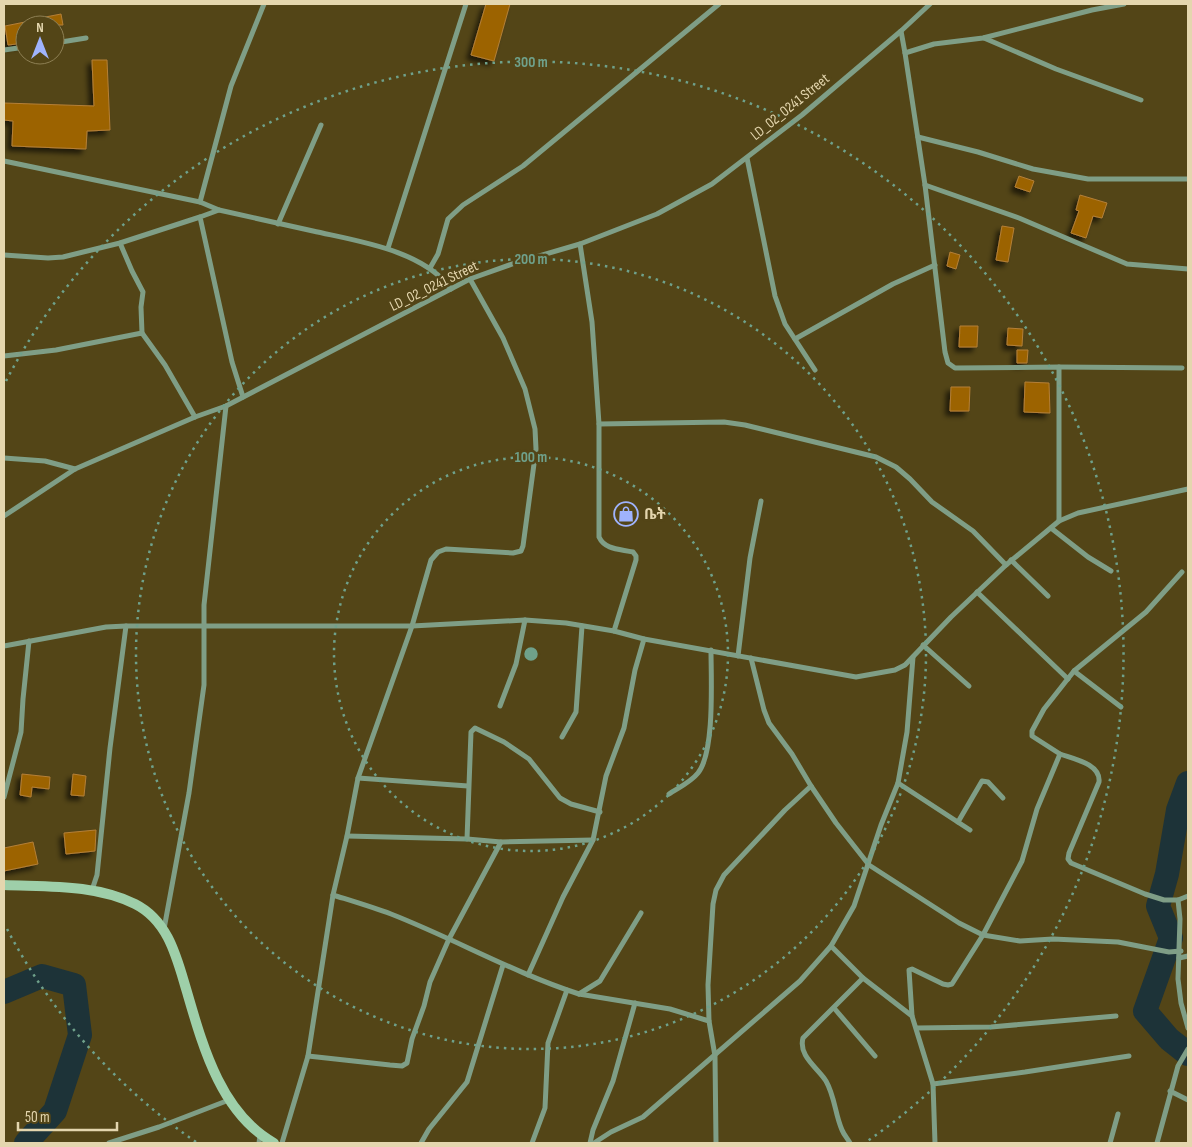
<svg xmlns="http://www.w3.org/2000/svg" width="1192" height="1147" font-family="'Sofia Sans Condensed','Noto Sans Ethiopic',sans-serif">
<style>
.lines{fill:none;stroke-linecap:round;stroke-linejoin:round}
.river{stroke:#1d3338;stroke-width:24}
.building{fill:#9c6400;stroke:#b47f37;filter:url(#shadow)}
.street{stroke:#7f9e86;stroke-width:5}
.secondary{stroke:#9ecfa9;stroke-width:10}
.ring{fill:none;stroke:#6fa18b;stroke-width:2.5;stroke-dasharray:2.5 5}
.labels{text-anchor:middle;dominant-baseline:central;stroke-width:5;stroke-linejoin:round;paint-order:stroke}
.street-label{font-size:15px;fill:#e4d6ae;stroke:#534517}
.poi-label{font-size:15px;font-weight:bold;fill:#e4d6ae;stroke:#534517;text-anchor:start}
.centre{fill:#6fa18b;stroke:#534517;stroke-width:2.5}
.ring-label{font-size:15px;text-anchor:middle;font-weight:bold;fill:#6fa18b;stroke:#534517;stroke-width:5;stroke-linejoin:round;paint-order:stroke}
</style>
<defs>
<filter id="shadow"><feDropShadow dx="-4.5" dy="4.5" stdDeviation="2.5" flood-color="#0009"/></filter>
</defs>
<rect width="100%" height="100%" fill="#534517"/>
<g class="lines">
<g class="river">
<polyline points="1188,783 1178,810 1167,874 1158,906 1171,938 1145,1011 1169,1039 1188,1054"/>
<polyline points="4,992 42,976 74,985 80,1035 55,1111 26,1143"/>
</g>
</g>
<g class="building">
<polygon points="486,4 510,4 494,61 471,55"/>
<polygon points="61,14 63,25 30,25 30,20"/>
<polygon points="25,22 25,43 8,45 5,26"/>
<polygon points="92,60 107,60 110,130 87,131 86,149 12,146 13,121 4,120 4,103 94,106"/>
<polygon points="1019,176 1034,181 1030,192 1015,187"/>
<polygon points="1080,195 1107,203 1102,218 1093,216 1086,238 1071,233 1079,211 1076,210"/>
<polygon points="1002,226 1014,228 1008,262 996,260"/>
<polygon points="950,252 960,255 956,269 947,266"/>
<polygon points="960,326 978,326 977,347 959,347"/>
<polygon points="1008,328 1023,329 1022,346 1007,345"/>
<polygon points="1017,350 1028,350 1027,363 1017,363"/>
<polygon points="1025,382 1049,383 1050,413 1024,412"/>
<polygon points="951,387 970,387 969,411 950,411"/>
<polygon points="22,774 50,777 49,789 32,787 31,797 20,795"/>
<polygon points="73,774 86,776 84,796 71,795"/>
<polygon points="96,830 95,851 66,854 64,833"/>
<polygon points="33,842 38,864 4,871 4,848"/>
</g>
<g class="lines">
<g class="street">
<polyline points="901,31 905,53 934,44 983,38 1092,10 1124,4"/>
<polyline points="984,38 1056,69 1141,100"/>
<polyline points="55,43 86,38"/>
<polyline points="4,50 25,47"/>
<polyline points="905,53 925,185 945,352 948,363 955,368 1059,367 1059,521"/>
<polyline points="918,137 978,152 1033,169 1088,179 1188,179"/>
<polyline points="747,158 775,296 785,324 815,370"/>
<path d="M4,161L200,202L219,210C250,217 281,224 313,231C357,241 423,250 451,289"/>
<polyline points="925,185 1019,218 1127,264 1188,269"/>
<polyline points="200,202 231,86 264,4"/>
<polyline points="219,210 200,217 232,362 243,397"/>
<polyline points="278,224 321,125"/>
<polyline points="120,243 132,271 143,292 141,307 142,333"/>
<polyline points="580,244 592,322 599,424 724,422 745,425 876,457 896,467 910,479 932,502 973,531 1006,565"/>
<polyline points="388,248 466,4"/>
<polyline points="4,255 48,258 63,257 120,243 200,217"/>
<polyline points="430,268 438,254 448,219 463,205 523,166 719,4"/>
<polyline points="795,339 893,284 935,265"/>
<polyline points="4,356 56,350 142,333 165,365 195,417"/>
<polyline points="1059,367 1182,368"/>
<path d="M599,424V537C605,550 620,549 633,552L636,556V560L614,631"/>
<polyline points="4,458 45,461 75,469"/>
<polyline points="4,516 75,469 195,417 226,406 470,279 515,263 580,244 657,214 712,184 802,115 901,31 930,4"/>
<polyline points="1051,528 1088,557 1111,571"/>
<polyline points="1011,560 1048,596"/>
<polyline points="977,592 1068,679"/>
<polyline points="923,645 969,686"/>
<polyline points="4,646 106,627 126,626"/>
<polyline points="738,656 750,558 761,501"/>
<polyline points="751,658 764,710 769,723 792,754 811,786 836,823 869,865 959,923 983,935 1020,941 1053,939 1118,942 1169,952 1181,951"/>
<polyline points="1074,671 1121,707"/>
<polyline points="500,706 516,664 525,620"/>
<polyline points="562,737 576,712 582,626"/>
<path d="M1060,754C1074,759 1101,764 1099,782L1069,853L1068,859L1071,863L1145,894L1164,900H1178L1188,896"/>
<polyline points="358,778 468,786"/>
<polyline points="898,783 907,732 913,657"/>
<path d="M669,794C678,788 691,782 698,773C715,752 711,679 711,650"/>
<polyline points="4,797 21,732 23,699 29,641"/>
<polyline points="958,822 982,781 988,782 1003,798"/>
<polyline points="347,836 467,839 501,842 593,840"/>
<polyline points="467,839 471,732 475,728 504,742 529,759 560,798 571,804 600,812"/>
<polyline points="92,890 97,875 110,748 126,626 412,626 525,620 566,623 614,631 644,639 856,677 895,670 905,665 951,617 1006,565 1059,521 1078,513 1188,489"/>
<path d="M333,895C352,901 372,907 391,914C455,939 514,973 579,994L670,1009L709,1021L715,1056L716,1143"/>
<polyline points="1178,900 1180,919 1178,979 1181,1003 1188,1028"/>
<polyline points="164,929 189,793 204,685 204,605 226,406"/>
<polyline points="831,946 854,906 881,825 898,783 970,830"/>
<polyline points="1179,958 1188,956"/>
<polyline points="528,975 563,897 593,840 606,776 624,728 635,670 644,639"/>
<polyline points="579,994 600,981 641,913"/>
<polyline points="834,1008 875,1056"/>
<polyline points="912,1016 909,970 912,969 943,984 948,985 952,984 983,935 1022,861 1037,809 1060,754 1032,736 1032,731 1044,709 1074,671 1146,612 1182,572"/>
<polyline points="709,1021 708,985 713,904 716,890 724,875 785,810 811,786"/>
<polyline points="917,1028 991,1027 1116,1016"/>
<polyline points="308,1056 390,1065 402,1066 407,1063 412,1039 424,1006 430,982 449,939 501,842"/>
<polyline points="933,1084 1025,1072 1129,1056"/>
<polyline points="1170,1091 1188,1100"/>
<polyline points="109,1143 159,1127 229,1100"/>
<polyline points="259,1143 260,1135"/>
<polyline points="282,1143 308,1056 333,895 347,836 358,778 412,626 431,560 438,552 446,549 513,553 521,551 523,546 536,449 535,429 525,389 503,338 470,279"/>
<polyline points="421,1143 429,1129 467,1082 503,965"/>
<polyline points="532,1143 545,1108 548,1043 567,990"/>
<polyline points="590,1143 593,1130 613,1081 635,1003"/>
<polyline points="594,1143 611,1132 643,1117 800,981 831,946 863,978 912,1016 933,1084 935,1143"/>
<path d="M850,1143C848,1139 844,1135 842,1130C835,1114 835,1097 826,1081C818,1068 798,1056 803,1038L863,978"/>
<polyline points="1110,1143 1118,1114"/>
<polyline points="1157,1143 1178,1066 1188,1049"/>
</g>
<path class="secondary" d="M4,885C47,887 94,884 135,904C169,921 177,959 187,992C203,1047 221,1113 274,1143"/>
</g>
<g class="ring">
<circle cx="531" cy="654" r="197"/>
<circle cx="531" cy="654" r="395"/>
<path d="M196 1142A592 592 0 0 1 6 927M6 381A592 592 0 1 1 866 1142"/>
</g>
<defs>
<g id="shop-ring" transform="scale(1.25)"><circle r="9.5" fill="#534517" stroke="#9fb3fd" stroke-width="1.5"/><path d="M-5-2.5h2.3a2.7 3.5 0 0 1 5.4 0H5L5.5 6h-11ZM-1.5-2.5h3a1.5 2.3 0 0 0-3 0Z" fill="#9fb3fd"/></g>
</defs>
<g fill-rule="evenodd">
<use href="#shop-ring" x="626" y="514"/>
</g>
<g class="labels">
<g class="street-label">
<text transform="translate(790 107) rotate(-39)">LD_02_0241 Street</text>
<text transform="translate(434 286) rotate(-26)">LD_02_0241 Street</text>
</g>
<g class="poi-label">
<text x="644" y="514">ቤት</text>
</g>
</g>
<circle cx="531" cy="654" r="8" class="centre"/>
<g class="ring-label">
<text x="531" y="67">300 m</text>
<text x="531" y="264">200 m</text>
<text x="531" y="462">100 m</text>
</g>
<rect width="1192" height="1147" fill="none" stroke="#e4d6ae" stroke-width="10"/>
<g transform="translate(40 40)"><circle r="24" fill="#534517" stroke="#8d7f53"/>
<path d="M0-4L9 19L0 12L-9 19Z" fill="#9fb3fd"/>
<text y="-8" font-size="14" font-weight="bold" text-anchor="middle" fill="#e4d6ae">N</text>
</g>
<path d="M18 1122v8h99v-8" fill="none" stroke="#e4d6ae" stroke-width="2.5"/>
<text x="25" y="1122" font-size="15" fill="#e4d6ae" stroke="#534517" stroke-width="4" paint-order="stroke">50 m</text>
</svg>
